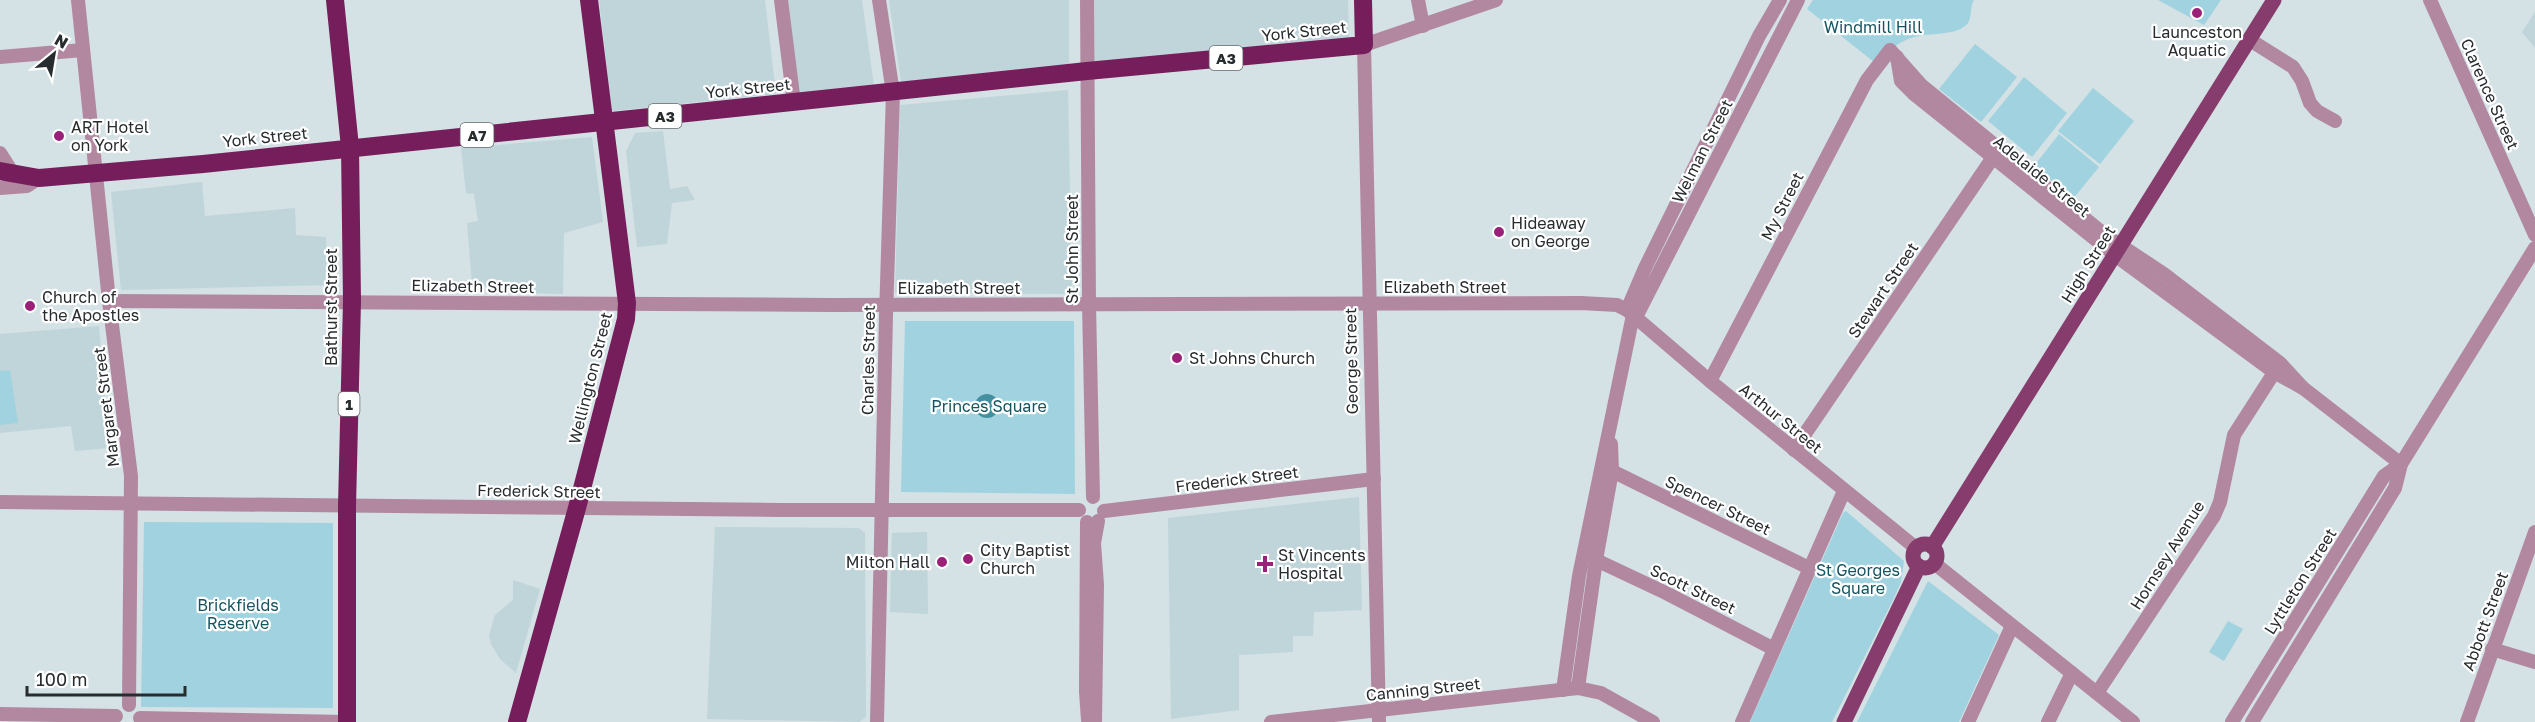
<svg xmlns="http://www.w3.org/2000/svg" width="2535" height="722" font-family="'Golos Text',sans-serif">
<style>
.built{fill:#bfd5da}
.green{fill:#a0d3df}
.water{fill:#4590a0}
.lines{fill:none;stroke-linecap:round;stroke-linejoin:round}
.minor{stroke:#b288a1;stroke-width:14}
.major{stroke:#863d6d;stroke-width:15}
.highway{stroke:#751e5b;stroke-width:18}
.poi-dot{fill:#9b2078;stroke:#fff;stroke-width:2}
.labels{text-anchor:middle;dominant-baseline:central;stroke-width:4.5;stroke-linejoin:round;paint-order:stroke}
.shield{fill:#fff;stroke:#686b6d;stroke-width:1.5}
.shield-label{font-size:15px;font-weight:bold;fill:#272c2e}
.park-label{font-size:16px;fill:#145460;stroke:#fff}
.street-label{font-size:16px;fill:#272c2e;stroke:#fff}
.poi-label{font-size:16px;fill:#272c2e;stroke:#fff;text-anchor:start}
</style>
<rect width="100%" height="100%" fill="#d4e1e5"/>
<g class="built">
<polygon points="599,0 765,0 776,94 612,111"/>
<polygon points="783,0 862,0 874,86 795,94"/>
<polygon points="889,0 1069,0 1069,65 901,82"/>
<polygon points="1093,0 1348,0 1349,38 1094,62"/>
<polygon points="2535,12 2535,48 2522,32"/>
<polygon points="1068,90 1072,294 895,293 900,105"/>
<polygon points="663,131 670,189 687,186 695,200 672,203 667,244 637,247 626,151 635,133"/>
<polygon points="592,137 603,222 564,233 563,294 529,293 472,284 467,223 478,221 474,194 466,193 461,148"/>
<polygon points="202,182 205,216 295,208 296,235 326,237 327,285 121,290 111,192"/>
<polygon points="99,326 109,448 75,451 71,426 0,433 0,334"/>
<polygon points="1359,497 1362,610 1314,612 1313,636 1293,636 1293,652 1239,655 1239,710 1171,719 1168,518"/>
<polygon points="715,527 859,528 865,533 866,717 859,722 707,719"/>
<polygon points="927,532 928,614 890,612 892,533"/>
<polygon points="513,580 540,589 516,673 500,659 491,644 489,635 495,615 513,600"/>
</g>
<g class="green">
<path d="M1813,0H1974C1969,8 1973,21 1965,26C1954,35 1933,33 1919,36C1901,39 1888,51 1874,62L1807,9Z"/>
<polygon points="2158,0 2221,0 2204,25"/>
<polygon points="1975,44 2017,77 1981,122 1939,89"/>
<polygon points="2024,77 2067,113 2032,157 1988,121"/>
<polygon points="2093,88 2134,121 2100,164 2058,131"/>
<polygon points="2059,134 2099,167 2073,199 2034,166"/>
<polygon points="905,321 1074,321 1075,494 901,492"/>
<polygon points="10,370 18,423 0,425 0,371"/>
<polygon points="1846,511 1904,561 1901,582 1894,598 1832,722 1750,722 1843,513"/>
<polygon points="144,522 333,523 333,708 141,707"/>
<polygon points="1928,581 1999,635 1959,722 1857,722"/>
<polygon points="2228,621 2243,629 2224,661 2209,652"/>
</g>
<circle class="water" cx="987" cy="406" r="12"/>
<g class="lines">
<g class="minor">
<polyline points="78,0 109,301 131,476 129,705"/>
<polyline points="781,0 794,103"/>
<polyline points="1087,0 1089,304 1093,497"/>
<polyline points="1418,0 1423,26"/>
<polyline points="2430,0 2535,235"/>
<polyline points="2250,40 2293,67 2302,81 2310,103 2317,111 2335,121"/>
<polyline points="0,57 83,50"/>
<polyline points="1897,57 1901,81 1914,94 2115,255 2274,372 2303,388 2401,464"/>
<polyline points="0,153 14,175"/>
<polyline points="0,188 27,186 39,178"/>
<polyline points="109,301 833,305 1581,303 1617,305 1627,310 1710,381 1916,548"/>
<polyline points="1627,310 1645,268 1759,36 1780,0"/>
<polyline points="1636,317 1798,0"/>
<polyline points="1710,381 1867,80 1890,50 1921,85 2105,235 2164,274 2280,363 2303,388"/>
<polyline points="1794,450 1998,150"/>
<polyline points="1612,471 1809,568"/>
<polyline points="0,502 780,510 1079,510"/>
<polyline points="1104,511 1374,479"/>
<polyline points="1087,522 1086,692 1088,720"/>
<polyline points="1596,560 1666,593 1774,649"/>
<polyline points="1934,563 2133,722"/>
<polyline points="2492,649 2535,662"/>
<polyline points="1578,688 1596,560 1612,471 1611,444"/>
<polyline points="1563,690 1579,576 1633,315"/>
<polyline points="2097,693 2214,516 2220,502 2234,435 2279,365"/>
<polyline points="0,714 116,716"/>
<polyline points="140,718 347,722"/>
<polyline points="877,722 886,316 893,93 879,0"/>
<polyline points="1095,722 1097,585 1094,543 1098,521"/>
<polyline points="1271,722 1578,688 1601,693 1653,722"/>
<polyline points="1379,722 1364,45 1496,0"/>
<polyline points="1742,722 1844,491"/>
<polyline points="1968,722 2012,626"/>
<polyline points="2048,722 2072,673"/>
<polyline points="2232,722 2384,476 2401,464"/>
<polyline points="2252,722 2395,488 2401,464 2535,248"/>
<polyline points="2467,722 2535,532"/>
</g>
<g class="major">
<circle cx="1925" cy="556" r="12"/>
<polyline points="1932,547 2274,0"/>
<polyline points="1844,722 1919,566"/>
</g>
<g class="highway">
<polyline points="335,0 350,147 352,301 347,506 347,722"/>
<polyline points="0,171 39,178 203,164 1087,71 1364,45 1363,0"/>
<polyline points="517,722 577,508 626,319 627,303 589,0"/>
</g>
</g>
<g class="poi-dot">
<circle cx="2197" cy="13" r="6"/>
<circle cx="59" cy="136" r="6"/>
<circle cx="1499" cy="232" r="6"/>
<circle cx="30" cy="306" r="6"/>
<circle cx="1177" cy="358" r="6"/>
<circle cx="968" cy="559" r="6"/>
<circle cx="942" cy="562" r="6"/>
<path d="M1262 555h6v6h6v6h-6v6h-6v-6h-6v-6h6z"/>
</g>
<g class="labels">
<g class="shield">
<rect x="1209.5" y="46" width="33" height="24" rx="4.5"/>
<rect x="648.5" y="104" width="33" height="24" rx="4.5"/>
<rect x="460.5" y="123" width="33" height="24" rx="4.5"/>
<rect x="338.5" y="392" width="21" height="24" rx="4.5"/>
</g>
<g class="shield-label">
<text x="1226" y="58">A3</text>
<text x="665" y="116">A3</text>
<text x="477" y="135">A7</text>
<text x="349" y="404">1</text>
</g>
<g class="park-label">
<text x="1873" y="27">Windmill Hill</text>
<text x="989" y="406">Princes Square</text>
<text x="1858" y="570">St Georges<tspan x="1858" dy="18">Square</tspan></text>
<text x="238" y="605">Brickfields<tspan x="238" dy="18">Reserve</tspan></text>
</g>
<g class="street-label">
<text transform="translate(1304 31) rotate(-6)">York Street</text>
<text transform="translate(748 88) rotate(-6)">York Street</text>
<text transform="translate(2490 94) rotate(66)">Clarence Street</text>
<text transform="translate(265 137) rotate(-6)">York Street</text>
<text transform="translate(1702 151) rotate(-63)">Welman Street</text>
<text transform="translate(2042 176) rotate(39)">Adelaide Street</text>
<text transform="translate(1782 206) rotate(-63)">My Street</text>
<text transform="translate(1072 249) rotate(-90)">St John Street</text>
<text transform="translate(2088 264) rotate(-58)">High Street</text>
<text transform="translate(473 286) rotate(1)">Elizabeth Street</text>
<text x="1445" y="287">Elizabeth Street</text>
<text x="959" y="288">Elizabeth Street</text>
<text transform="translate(1883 290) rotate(-56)">Stewart Street</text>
<text transform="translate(331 307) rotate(-90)">Bathurst Street</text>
<text transform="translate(868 360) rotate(-89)">Charles Street</text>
<text transform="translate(1351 361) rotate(-91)">George Street</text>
<text transform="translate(590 378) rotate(-76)">Wellington Street</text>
<text transform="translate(106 407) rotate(-97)">Margaret Street</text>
<text transform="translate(1781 418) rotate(39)">Arthur Street</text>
<text transform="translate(1237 479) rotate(-7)">Frederick Street</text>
<text transform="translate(539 491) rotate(1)">Frederick Street</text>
<text transform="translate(1718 505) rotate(26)">Spencer Street</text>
<text transform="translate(2167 555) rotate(-58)">Hornsey Avenue</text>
<text transform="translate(2300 581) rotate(-58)">Lyttleton Street</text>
<text transform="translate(1693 589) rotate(26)">Scott Street</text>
<text transform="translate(2485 621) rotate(-70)">Abbott Street</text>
<text transform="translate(1423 689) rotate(-6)">Canning Street</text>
</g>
<g class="poi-label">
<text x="2197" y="32" text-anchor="middle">Launceston<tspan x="2197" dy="18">Aquatic</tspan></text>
<text x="71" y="127">ART Hotel<tspan x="71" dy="18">on York</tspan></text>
<text x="1511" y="223">Hideaway<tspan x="1511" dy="18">on George</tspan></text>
<text x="42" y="297">Church of<tspan x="42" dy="18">the Apostles</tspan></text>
<text x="1189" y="358">St Johns Church</text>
<text x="980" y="550">City Baptist<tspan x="980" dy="18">Church</tspan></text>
<text x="1278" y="555">St Vincents<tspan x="1278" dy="18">Hospital</tspan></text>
<text x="930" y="562" text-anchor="end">Milton Hall</text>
</g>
</g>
<g transform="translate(54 54) rotate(30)" stroke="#ffffff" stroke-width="4.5" paint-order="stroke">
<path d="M0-4.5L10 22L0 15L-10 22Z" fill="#272c2e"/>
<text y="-9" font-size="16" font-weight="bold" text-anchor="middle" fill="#272c2e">N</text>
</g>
<path d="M27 686v9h158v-9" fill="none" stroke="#272c2e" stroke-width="3"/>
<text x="36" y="686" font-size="18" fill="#272c2e" stroke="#ffffff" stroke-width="4.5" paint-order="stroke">100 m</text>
</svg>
